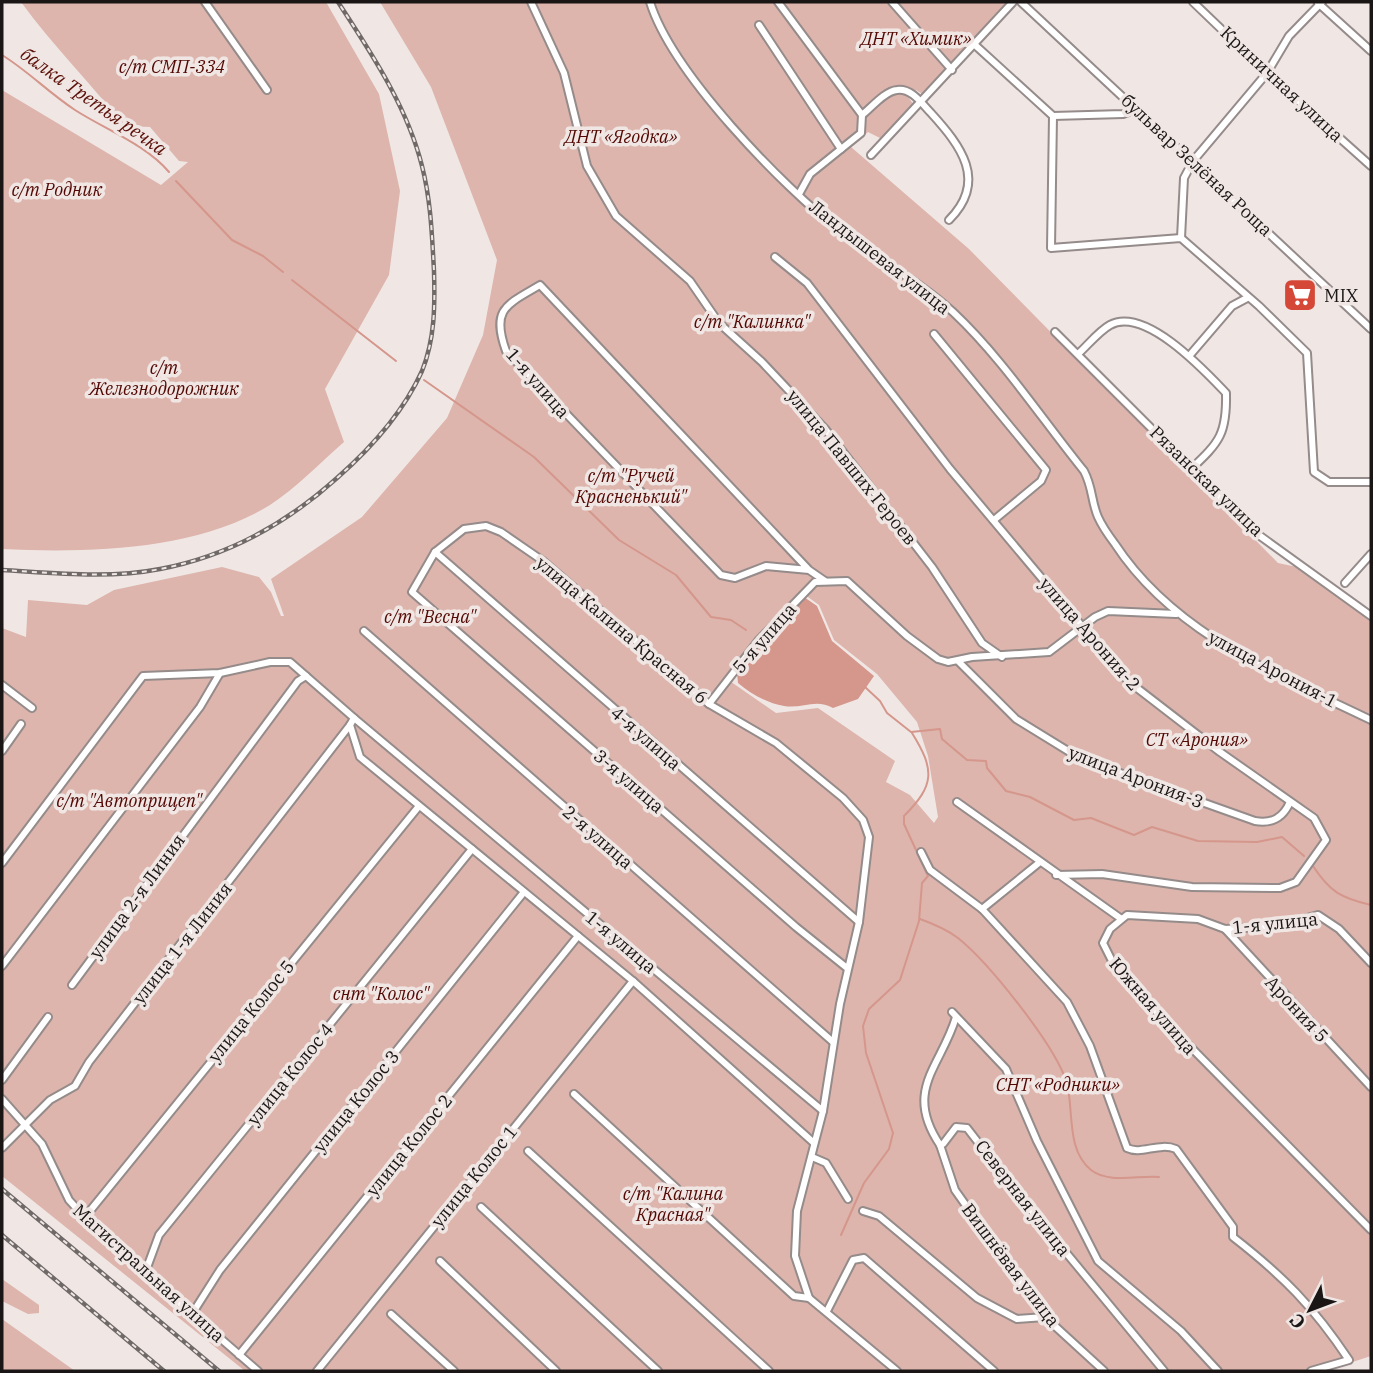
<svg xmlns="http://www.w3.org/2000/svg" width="1373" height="1373" font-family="'IBM Plex Serif',serif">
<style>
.green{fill:#ddb5ad;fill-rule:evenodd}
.water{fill:#d5968b}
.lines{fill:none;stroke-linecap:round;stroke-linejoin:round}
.stream{stroke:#d5968b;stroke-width:2}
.street-casing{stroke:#948b8a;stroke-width:10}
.street{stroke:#fff;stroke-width:6}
.rail-casing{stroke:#6f6968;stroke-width:4.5}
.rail{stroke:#f0e7e5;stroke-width:2;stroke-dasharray:5;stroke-linecap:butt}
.labels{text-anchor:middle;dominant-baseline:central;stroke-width:7;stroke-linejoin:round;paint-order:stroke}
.park-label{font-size:18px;font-style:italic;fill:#530803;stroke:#f0e7e5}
.street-label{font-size:18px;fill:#191615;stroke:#f0e7e5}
.poi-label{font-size:18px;fill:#191615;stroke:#f0e7e5;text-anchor:start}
.water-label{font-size:19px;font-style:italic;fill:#5c1109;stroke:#f0e7e5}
</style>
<rect width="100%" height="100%" fill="#f0e7e5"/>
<g class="green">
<path d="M21,2H326L379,94L400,191L389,275L325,389L344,442C320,463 296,488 270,505C196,551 86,553 2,549V90L161,185L188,162L179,161L150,127L124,126C91,83 53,46 21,2Z"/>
<path d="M380,2H1006L1008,6L954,64L946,60L941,64L946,70L924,95L916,90L908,97L914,105L882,139L868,132L851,147L969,249L1278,563L1311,570L1371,617V1356L1325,1371H245L2,1176V628L26,637L28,600L87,605L114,590L222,567L259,577L271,592L281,616H284L271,579L362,517L447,418L483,335L497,260L431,87ZM801,592L819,605L834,640L877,674L917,722L928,756L938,817L934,823L910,795L886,782L895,761L818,708L776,713L724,677Z"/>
<polygon points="2,1279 39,1305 39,1313 28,1314 2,1301"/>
<polygon points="2,1319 75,1371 2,1371"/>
</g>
<path class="water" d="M804,597L817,606L832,641L874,676L858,699L833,708C816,698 802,709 784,706C767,703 751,694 738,683L737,673Z"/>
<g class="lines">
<g class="stream">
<path d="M2,55C28,71 49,93 75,110C106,130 145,144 169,172"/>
<polyline points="176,181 232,240 263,256 283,272"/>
<polyline points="292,280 396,361"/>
<polyline points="424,380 534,457 619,540 676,575 711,617 731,620 746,630"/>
<polyline points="865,687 880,701 887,713 911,732 940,729 942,739 967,760 986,761 987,768 1006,791 1030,797 1074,820 1091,818 1134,835 1152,827 1198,841 1257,842 1282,837 1304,856"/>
<path d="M1313,866C1330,892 1341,898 1371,905"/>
<path d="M920,919C934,924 946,929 958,938C988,962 1057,1047 1067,1084C1074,1111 1066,1150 1091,1170C1109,1184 1139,1175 1159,1177"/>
<path d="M841,1235L864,1183L889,1149L893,1133L866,1053L863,1026L869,1009L900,980L919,921L922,883L928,876L904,824V816C935,785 935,770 912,733"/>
</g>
<g class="street-casing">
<g id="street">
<polyline points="205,2 267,90"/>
<polyline points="531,2 564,73 587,166 616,216 690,281 719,323 762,362 826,430 932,567 982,643 1002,657"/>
<path d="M650,2C672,73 782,186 841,232C878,260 919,281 953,312C1003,359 1041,418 1084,471C1093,488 1091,501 1098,517C1102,526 1109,536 1115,544C1174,634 1278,675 1371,720"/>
<polyline points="778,2 862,115"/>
<polyline points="892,2 952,70"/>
<polyline points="1021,2 1371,329"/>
<polyline points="1193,2 1267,73 1371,166"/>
<polyline points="1318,3 1371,51"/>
<polyline points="759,25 841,149"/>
<polyline points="975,45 1053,116 1051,248 1181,238 1259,306 1307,353 1314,472 1329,482 1371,482"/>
<path d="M862,115C872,107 885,91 897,90C912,88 922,104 931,113C961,146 988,181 949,220"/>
<polyline points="1053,116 1123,114 1137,109"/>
<polyline points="871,155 1013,2"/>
<polyline points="799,194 810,174 861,133 862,115"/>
<polyline points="1181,238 1184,178 1193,161 1267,73 1289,36 1322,2"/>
<polyline points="775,257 807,283 950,469 1128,681 1220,752 1314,818 1326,840 1296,882 1280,888 1192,887 1102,874 1056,875"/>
<polyline points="1055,332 1256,533 1371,616"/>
<polyline points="934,334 1046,470 1041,481 994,520"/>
<path d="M1078,354C1088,345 1099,331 1110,325C1145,306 1205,371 1226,393C1227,433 1220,442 1191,469"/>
<polyline points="1190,355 1232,306 1247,298"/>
<polyline points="435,552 859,922"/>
<path d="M809,570L766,566L735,578L721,575L506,351C491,309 506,305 540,285L809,570L825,581"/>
<polyline points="1345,583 1371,554"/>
<polyline points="364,631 833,1042"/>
<path d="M959,662L1016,719L1081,759L1255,821C1272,824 1283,818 1290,802"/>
<polyline points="2,685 32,708"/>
<polyline points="709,704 758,641 815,582 847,581 907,636 938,659 948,662 972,657 1049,652 1095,617 1108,611 1176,614"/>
<polyline points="354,718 823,1111"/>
<polyline points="2,751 21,724"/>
<polyline points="957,802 1120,918"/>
<path d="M921,852L930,870L982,909L1067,1002L1090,1046L1127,1148C1141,1155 1159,1142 1176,1149L1233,1227V1237C1283,1276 1313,1306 1349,1360L1311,1371"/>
<polyline points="2,863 143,676 220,673 270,662 290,662 354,718 350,725 360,757 633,981 814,1143"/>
<polyline points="982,909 1040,862"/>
<polyline points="1225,929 1371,1087"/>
<polyline points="1371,963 1339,929 1318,915 1278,926 1225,929 1198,919 1127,915 1110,929 1103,943 1112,961 1161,1017 1371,1230"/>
<polyline points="2,966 200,707 220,673"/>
<polyline points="72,985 298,681 306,676"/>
<polyline points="952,1012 1006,1069 1037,1141 1098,1261 1181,1331 1218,1371"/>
<path d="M956,1017C941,1067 903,1090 940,1145L943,1144L956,1127L967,1128L1025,1203L1164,1371"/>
<polyline points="2,1080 48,1017"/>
<polyline points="574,1094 794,1296 809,1298 897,1371"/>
<polyline points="2,1099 42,1144 69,1200 99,1233 258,1371"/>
<polyline points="940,1145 955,1190 1045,1317 1104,1371"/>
<polyline points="2,1148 50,1100 75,1086 89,1062 350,725"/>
<polyline points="528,1151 769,1371"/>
<polyline points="812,1157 826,1163 848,1199"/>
<polyline points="481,1207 658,1371"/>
<polyline points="863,1211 879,1216 977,1298 1017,1319 1045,1317"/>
<polyline points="85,1217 419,806"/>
<polyline points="440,1261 556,1371"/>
<polyline points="145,1273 159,1235 472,849"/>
<polyline points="809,1298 795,1256 797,1211 823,1111 840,1004 859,922 869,837 863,820 843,798 776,743 709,704 543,561 501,532 486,526 464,529 435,552 412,592 796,927 847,968"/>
<polyline points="827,1311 853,1260 864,1258 994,1371"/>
<polyline points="192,1314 220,1270 524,892"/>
<polyline points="391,1314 454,1371"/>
<polyline points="239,1355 578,936"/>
<polyline points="317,1371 633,981"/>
</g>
</g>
<use href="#street" class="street"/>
<g class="rail-casing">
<g id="rail">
<path d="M2,570C54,573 109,579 160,569C228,556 287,523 337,478C370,449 404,411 422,371C435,339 435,305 434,271C432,236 431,201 422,166C407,106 371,53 338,2"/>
<polyline points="2,1189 219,1371"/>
<polyline points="2,1235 164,1371"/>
</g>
</g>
<use href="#rail" class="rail"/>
</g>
<defs>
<g id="supermarket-square" transform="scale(1.75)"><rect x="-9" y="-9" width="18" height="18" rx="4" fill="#d54837" stroke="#f0e7e5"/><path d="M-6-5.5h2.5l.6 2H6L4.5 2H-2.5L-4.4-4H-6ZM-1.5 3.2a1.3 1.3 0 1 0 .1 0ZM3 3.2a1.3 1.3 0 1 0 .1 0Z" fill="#fff"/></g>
</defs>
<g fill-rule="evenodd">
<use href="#supermarket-square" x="1300" y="295"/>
</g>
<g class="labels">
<g class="park-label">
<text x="916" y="38">ДНТ «Химик»</text>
<text x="172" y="66">с/т СМП-334</text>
<text x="621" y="136">ДНТ «Ягодка»</text>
<text x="57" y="189">с/т Родник</text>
<text x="752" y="321">с/т "Калинка"</text>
<text x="164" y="367">с/т<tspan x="164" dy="21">Железнодорожник</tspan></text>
<text x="631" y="475">с/т "Ручей<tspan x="631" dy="21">Красненький"</tspan></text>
<text x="430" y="616">с/т "Весна"</text>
<text x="1197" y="739">СТ «Арония»</text>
<text x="129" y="800">с/т "Автоприцеп"</text>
<text x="381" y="993">снт "Колос"</text>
<text x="1058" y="1084">СНТ «Родники»</text>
<text x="673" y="1193">с/т "Калина<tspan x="673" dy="21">Красная"</tspan></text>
</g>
<g class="street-label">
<text transform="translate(1282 84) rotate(43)">Криничная улица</text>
<text transform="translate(1197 165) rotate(43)">бульвар Зелёная Роща</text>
<text transform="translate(880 257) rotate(38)">Ландышевая улица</text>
<text transform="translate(538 383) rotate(49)">1-я улица</text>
<text transform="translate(852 467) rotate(51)">улица Павших Героев</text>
<text transform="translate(1207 481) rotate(44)">Рязанская улица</text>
<text transform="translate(622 630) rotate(40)">улица Калина Красная 6</text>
<text transform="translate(1090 634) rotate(49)">улица Арония-2</text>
<text transform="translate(764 638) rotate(-49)">5-я улица</text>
<text transform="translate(1273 669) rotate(28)">улица Арония-1</text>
<text transform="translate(646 738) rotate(41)">4-я улица</text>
<text transform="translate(1136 777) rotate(21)">улица Арония-3</text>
<text transform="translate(629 781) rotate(41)">3-я улица</text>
<text transform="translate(598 837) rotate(41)">2-я улица</text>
<text transform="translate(137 896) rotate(-54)">улица 2-я Линия</text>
<text transform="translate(1275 923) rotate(-6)">1-я улица</text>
<text transform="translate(621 942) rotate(40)">1-я улица</text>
<text transform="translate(182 943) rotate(-52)">улица 1-я Линия</text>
<text transform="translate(1153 1006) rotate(49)">Южная улица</text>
<text transform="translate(1297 1009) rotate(47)">Арония 5</text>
<text transform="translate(251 1011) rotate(-51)">улица Колос 5</text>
<text transform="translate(290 1074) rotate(-51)">улица Колос 4</text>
<text transform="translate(356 1101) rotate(-51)">улица Колос 3</text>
<text transform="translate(409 1145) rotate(-51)">улица Колос 2</text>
<text transform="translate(474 1176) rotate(-51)">улица Колос 1</text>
<text transform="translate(1023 1198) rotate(52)">Северная улица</text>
<text transform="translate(1011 1265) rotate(53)">Вишнёвая улица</text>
<text transform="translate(149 1273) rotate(42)">Магистральная улица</text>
</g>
<g class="poi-label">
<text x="1324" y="295">MIX</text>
</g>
<g class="water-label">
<text transform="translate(94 101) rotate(35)">балка Третья речка</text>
</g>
</g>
<rect width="1373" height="1373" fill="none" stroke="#191615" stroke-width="7"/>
<g transform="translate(1310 1310) rotate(228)" stroke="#f0e7e5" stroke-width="5" paint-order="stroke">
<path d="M0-5L12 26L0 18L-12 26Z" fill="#191615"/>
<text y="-10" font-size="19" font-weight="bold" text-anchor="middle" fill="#191615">С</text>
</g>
</svg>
